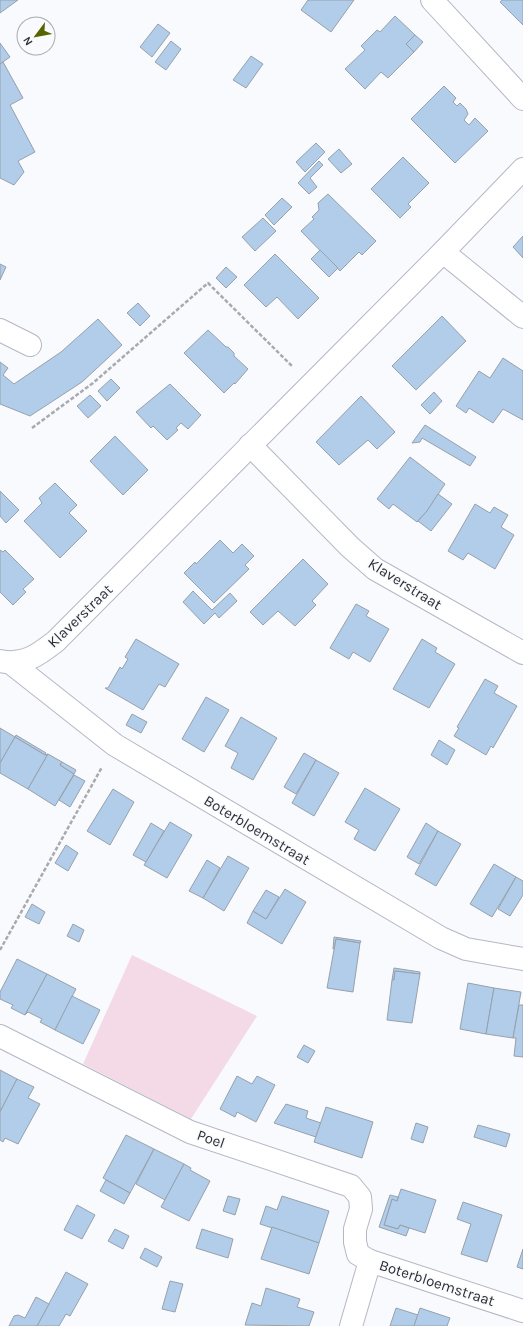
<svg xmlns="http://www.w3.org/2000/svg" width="523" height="1326" font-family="Karla,sans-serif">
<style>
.green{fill:#f4dae7}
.building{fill:#b1cde9;stroke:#96a1ac}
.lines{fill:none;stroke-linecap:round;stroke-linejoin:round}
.minor-casing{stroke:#b5b7c5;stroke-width:24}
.path{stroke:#a9aaae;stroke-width:2.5;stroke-dasharray:4 2;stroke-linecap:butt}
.minor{stroke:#fff;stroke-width:22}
.labels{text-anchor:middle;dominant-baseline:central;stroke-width:3;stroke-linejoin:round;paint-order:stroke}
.street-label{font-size:15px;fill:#2f3036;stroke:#f9fafd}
</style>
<rect width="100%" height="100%" fill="#f9fafd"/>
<polygon class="green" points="132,955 257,1016 191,1119 83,1064"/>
<g class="building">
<polygon points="0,0 18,0 0,13"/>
<polygon points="308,0 354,0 331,32 301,10"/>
<polygon points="502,0 523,0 523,25 500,2"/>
<polygon points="395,16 415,35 406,44 414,52 388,78 381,72 365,89 345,69 365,50 361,46 377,30 380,32"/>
<polygon points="158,24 170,33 152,57 140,47"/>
<polygon points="415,35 423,42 414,52 406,44"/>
<polygon points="171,41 181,49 166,70 155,62"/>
<polygon points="0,43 10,57 0,64"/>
<polygon points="251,56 263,64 246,88 233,80"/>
<polygon points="3,62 23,98 10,105 35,152 18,161 24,172 14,185 0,178 0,64"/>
<polygon points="444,86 456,98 453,102 457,106 460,103 466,109 468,114 464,120 469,125 475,118 488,131 455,163 411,119"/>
<polygon points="316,143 325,152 305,172 296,162"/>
<polygon points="339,149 352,164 341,173 328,159"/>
<polygon points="403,157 429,183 408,204 411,207 400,218 371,189"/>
<polygon points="319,161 323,165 310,178 317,187 309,194 298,183"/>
<polygon points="328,194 376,241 362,255 359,252 340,271 301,231 314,219 312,217 319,210 318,203"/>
<polygon points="282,198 292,207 274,225 265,215"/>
<polygon points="263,218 276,231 255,251 242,237"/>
<polygon points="523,236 523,258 513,247"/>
<polygon points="320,250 338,268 329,277 311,259"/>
<polygon points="275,254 319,298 298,319 277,297 266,307 244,285"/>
<polygon points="0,264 6,267 0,280"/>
<polygon points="226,267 237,277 226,288 216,278"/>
<polygon points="138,303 150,316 140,326 127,313"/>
<polygon points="442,316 466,341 416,390 392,366"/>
<polygon points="98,319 122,345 82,382 30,416 0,404 0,362 8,368 3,375 14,384 61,352"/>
<polygon points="208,330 226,347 228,347 234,353 234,356 248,369 235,384 234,383 224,393 184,353"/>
<polygon points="503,358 523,371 523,420 503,409 493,423 469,408 466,413 456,406 479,371 490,378"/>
<polygon points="111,379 120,388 107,401 98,391"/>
<polygon points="170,384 201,415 188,429 181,423 176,428 178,430 167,440 153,426 151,428 136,412"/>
<polygon points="434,392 442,401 430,414 421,405"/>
<polygon points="90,395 101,406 88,418 77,406"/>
<polygon points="361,396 395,432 377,449 368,440 339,465 316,442"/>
<polygon points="425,425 476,457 470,466 422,438 420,442 412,443"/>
<polygon points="115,436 148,470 123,495 90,461"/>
<polygon points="410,457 445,484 427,511 417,522 393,504 389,509 377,499"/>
<polygon points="55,483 77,505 69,513 87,531 60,558 24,521 42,503 39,498"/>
<polygon points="0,491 19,510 6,523 0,516"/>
<polygon points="438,494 452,504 431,531 418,521 427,511"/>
<polygon points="475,504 490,513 494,507 508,515 501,527 514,535 495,569 468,553 463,560 448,551"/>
<polygon points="220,540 233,553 242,544 254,556 245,565 249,569 214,603 184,573 195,562 196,564"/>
<polygon points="0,550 3,552 5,550 34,579 23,589 26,592 13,605 0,592"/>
<polygon points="303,559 328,584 312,601 316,605 295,626 278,611 263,625 250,612"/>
<polygon points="193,591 212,610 230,593 237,601 219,618 215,613 204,624 183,602"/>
<polygon points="356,604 369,611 366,616 389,629 370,662 353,652 349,659 330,648"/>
<polygon points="136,639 179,664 165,687 159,684 143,710 105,688 108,688 120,667 122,669 128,659 125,657"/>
<polygon points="422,639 437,648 435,652 455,664 429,708 393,689"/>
<polygon points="485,679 498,686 494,693 517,706 493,748 491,746 486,755 454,736 459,728 457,727"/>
<polygon points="206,697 229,710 204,752 182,739"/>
<polygon points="132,714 147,722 141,733 126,725"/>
<polygon points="241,717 277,738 253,780 231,768 238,753 225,746"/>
<polygon points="0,728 15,737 0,763"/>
<polygon points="16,735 46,753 45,755 15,737"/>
<polygon points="15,737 45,755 48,754 28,789 0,773 0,763"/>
<polygon points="439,740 455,750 447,765 431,755"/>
<polygon points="304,753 316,760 296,794 284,787"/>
<polygon points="48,754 62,762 60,765 74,774 55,806 28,789"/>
<polygon points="316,760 339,773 314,816 292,803"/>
<polygon points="62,762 76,770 74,774 60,765"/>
<polygon points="74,775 85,781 70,807 59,800"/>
<polygon points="365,788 400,809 375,851 354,839 359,830 345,822"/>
<polygon points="113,789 134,802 110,845 87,831"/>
<polygon points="170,822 192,835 167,878 144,865"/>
<polygon points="151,823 164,831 146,862 133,855"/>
<polygon points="426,823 438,831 419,864 407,857"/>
<polygon points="438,831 461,844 436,886 415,874"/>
<polygon points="66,845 78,853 68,871 55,863"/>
<polygon points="228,856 249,868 224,911 203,898"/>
<polygon points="207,860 220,868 203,898 189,891"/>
<polygon points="494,864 516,877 492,917 470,904"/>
<polygon points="516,877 523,881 523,895 510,916 498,909"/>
<polygon points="285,889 306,902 282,944 247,923 253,911 266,919"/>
<polygon points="266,890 279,897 266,919 253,911"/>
<polygon points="32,904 45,912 39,924 25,917"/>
<polygon points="73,924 84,930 79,942 67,936"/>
<polygon points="334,937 361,941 360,943 336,939 334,949 333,949"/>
<polygon points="336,939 360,943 353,992 327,988"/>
<polygon points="17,959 47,974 25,1015 11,1008 13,1005 0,999 0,992"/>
<polygon points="394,968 420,972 420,974 395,971 394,980 392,980"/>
<polygon points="395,971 420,974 412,1023 387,1020 392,980 394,980"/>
<polygon points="47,974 76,989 55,1030 40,1022 42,1019 28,1012 25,1015"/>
<polygon points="468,983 494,988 486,1034 460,1029"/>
<polygon points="494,988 521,992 513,1038 486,1034"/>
<polygon points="72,996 100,1010 83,1044 55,1030"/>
<polygon points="519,1005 523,1005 523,1057 514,1056 516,1038 513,1038"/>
<polygon points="304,1045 315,1051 308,1063 297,1057"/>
<polygon points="0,1070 17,1079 0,1112"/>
<polygon points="237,1076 252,1084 257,1076 275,1085 256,1122 237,1112 235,1117 220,1109"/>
<polygon points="17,1079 34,1087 28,1098 40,1104 18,1144 5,1138 3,1142 0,1140 0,1112"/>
<polygon points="286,1104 308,1111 306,1118 321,1123 316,1137 274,1123"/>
<polygon points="326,1107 373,1122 362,1158 314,1142"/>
<polygon points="416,1123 428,1127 423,1143 411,1139"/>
<polygon points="478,1125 510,1134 506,1147 474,1137"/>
<polygon points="126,1135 154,1149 130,1193 103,1178"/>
<polygon points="154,1149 184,1164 165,1200 136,1184"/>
<polygon points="184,1164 191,1168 190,1170 210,1181 189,1221 161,1207"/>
<polygon points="106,1180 130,1193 124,1204 100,1191"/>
<polygon points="401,1189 436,1200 425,1233 400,1225 398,1229 384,1225 392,1199 397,1201"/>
<polygon points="390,1195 398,1197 397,1201 392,1199 384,1225 398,1229 400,1225 409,1228 406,1236 379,1227"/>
<polygon points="228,1196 240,1199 235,1215 223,1211"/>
<polygon points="282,1196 329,1211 319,1243 260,1224 266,1206 277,1210"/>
<polygon points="463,1202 502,1215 487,1262 461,1254 471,1224 457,1219"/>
<polygon points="77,1205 95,1215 82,1239 64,1230"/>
<polygon points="272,1227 319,1243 309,1274 261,1259"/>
<polygon points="115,1229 129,1236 123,1249 108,1241"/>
<polygon points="202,1229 233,1239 228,1258 196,1248"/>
<polygon points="145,1248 162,1257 157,1267 140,1258"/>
<polygon points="523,1249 523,1269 517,1267"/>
<polygon points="66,1272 88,1284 70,1316 66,1314 59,1326 37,1326"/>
<polygon points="170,1281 183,1284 175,1312 162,1309"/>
<polygon points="266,1288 300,1299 297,1307 314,1312 309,1326 245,1325 252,1303 261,1306"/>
<polygon points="36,1297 49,1304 37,1326 9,1326 14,1316 18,1315 25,1318"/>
<polygon points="396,1308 418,1315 414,1326 390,1326"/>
<polygon points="420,1308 450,1318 447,1326 414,1326"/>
</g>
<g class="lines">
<g class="minor-casing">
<g id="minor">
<polyline points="432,0 523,99"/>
<polyline points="443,252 523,317"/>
<polyline points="0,330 30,345"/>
<polyline points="250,445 350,547 375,569 523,653"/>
<path d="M0,661C24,666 38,655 56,641L443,252L523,169"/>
<polyline points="11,663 115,745 441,938 466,949 523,959"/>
<polyline points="0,1036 190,1132 351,1186 360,1197 361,1209 355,1229 355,1242 358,1254 370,1261"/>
<polyline points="351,1326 370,1261 523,1311"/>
</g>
</g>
<g class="path">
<polyline points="32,428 93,383 208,283 293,367"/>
<polyline points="0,950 102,767"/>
</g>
<use href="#minor" class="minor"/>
</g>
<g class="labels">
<g class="street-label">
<text transform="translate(405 584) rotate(32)">Klaverstraat</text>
<text transform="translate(80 616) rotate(-44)">Klaverstraat</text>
<text transform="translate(257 830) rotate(31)">Boterbloemstraat</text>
<text transform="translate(211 1139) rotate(19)">Poel</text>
<text transform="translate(437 1283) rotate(18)">Boterbloemstraat</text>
</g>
</g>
<g transform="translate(36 36) rotate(238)"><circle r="19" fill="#f9fafd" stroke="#a8a9ad"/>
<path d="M0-3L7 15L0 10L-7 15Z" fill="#5a6302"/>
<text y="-6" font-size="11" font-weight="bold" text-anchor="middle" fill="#2f3036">N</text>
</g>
</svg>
